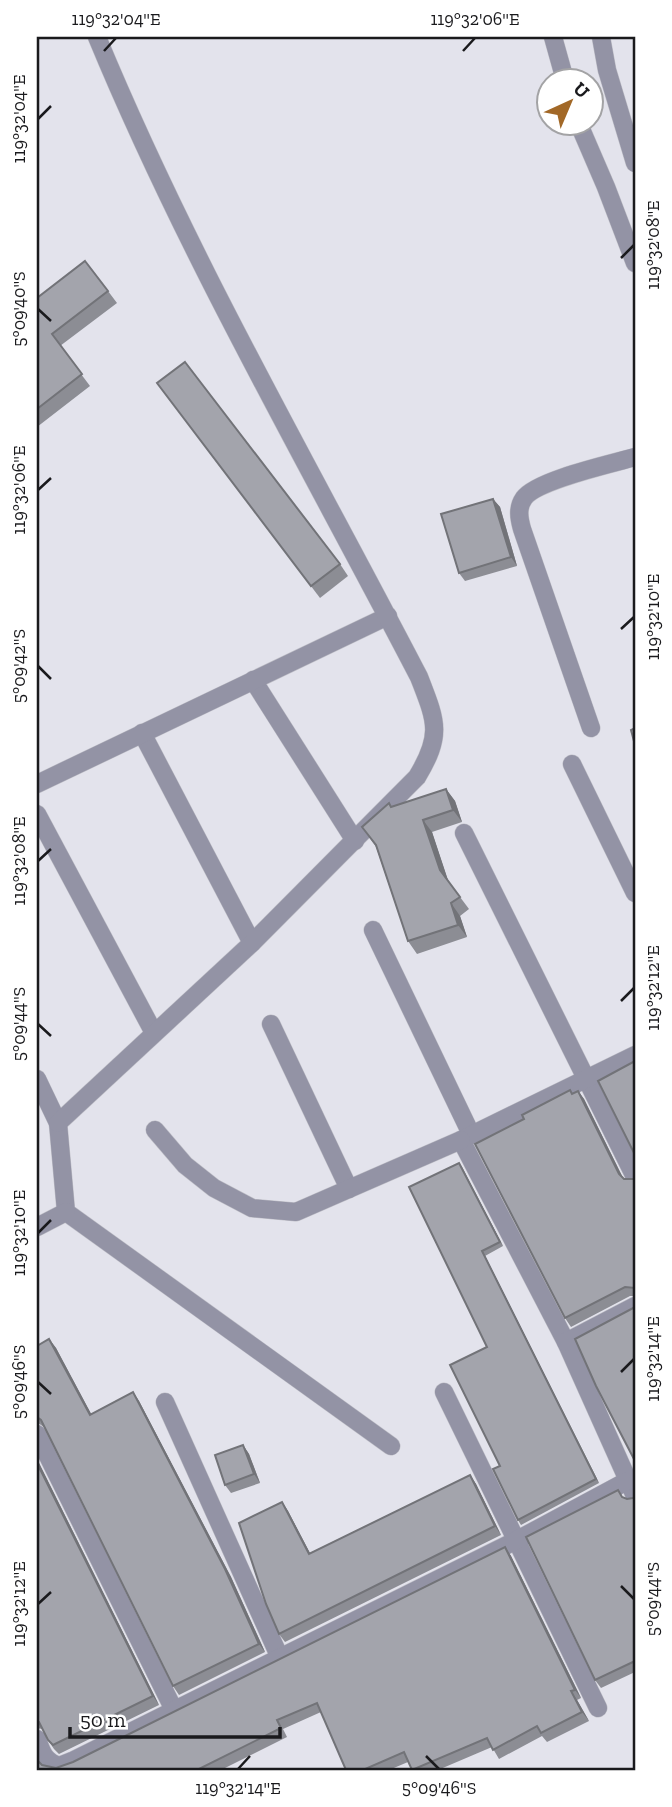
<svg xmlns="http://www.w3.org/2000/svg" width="672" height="1807" font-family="'Zilla Slab',serif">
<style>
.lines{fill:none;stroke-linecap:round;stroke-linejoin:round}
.minor-casing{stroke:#bfbfc7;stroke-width:19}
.minor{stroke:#9393a5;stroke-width:18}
.wall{fill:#8c8d94}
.shaded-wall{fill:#727378}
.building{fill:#a3a4ac;stroke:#727378;stroke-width:2}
.ticks{fill:none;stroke:#1a1a1d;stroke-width:2.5}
.neatline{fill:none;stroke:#1a1a1d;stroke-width:2.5}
.ticks-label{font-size:18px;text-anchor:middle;fill:#1a1a1d}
</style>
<rect width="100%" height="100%" fill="#e3e3ec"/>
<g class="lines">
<g class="minor-casing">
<g id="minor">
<polyline points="553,37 565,80"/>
<polyline points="601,37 607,70 635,163"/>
<polyline points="578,122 606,187 635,263"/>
<polyline points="253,680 355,841"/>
<path d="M591,728L522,529C519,518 517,508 524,498C537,480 611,464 635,457"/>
<polyline points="142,733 252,943"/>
<polyline points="572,764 635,893"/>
<polyline points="37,784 388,616"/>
<polyline points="37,814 154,1033"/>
<polyline points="464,833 635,1177"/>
<polyline points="373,930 471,1134"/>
<polyline points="271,1024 349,1189"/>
<polyline points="635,1055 461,1140 566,1342 635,1496"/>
<polyline points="37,1079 58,1123 66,1212 391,1446"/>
<path d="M58,1123L252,943L417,777C443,734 436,721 419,677C309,465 188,257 97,37"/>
<polyline points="155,1130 185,1165 214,1188 252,1208 296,1212 461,1140"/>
<polyline points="37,1227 66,1212"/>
<polyline points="566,1342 635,1306"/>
<polyline points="444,1392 598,1708"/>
<polyline points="165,1402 280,1658"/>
<polyline points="37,1434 174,1710"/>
<path d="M37,1739C42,1752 44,1761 59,1766L74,1760L517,1540L627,1481"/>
</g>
</g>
<use href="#minor" class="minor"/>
</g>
<g class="wall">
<polygon points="108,291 117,303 60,346 90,386 37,427 37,298"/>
<polygon points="157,383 340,564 348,576 320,598"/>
<polygon points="493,499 500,507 517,566 465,581 459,573"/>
<polygon points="446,789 455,801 462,822 432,832 448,881 469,909 460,916 467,937 417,954 408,941 376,847 362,827 391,807"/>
<polygon points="578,1091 584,1099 623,1178 624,1179 634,1179 635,1178 635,1296 630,1296 571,1327 565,1318 573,1094"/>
<polygon points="459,1163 503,1246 485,1256 599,1483 521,1525 518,1520 500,1466 487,1347"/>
<polygon points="49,1339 56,1348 91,1414 133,1392 139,1401 231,1577 265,1652 179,1695 173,1686 44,1427 38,1423 37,1423 37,1346"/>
<polygon points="243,1445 249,1454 260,1483 231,1493 225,1485"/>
<polygon points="37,1459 159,1705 59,1754 54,1749 48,1740 42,1729 37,1728"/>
<polygon points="470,1475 476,1484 501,1535 285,1642 279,1634 282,1502 288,1511 310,1553"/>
<polygon points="622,1497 627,1499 633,1498 635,1497 635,1672 601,1688 595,1680"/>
<polygon points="505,1547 511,1556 581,1698 577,1700 589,1721 547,1742 542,1736 499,1759 492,1747 438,1770 412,1770 408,1762 389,1770 346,1770 321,1712 283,1729 287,1737 221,1770 37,1770 42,1765 56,1768 73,1762"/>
</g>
<g class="shaded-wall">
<polygon points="493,499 500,507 517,566 511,557"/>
<polygon points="446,789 455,801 462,822 453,810"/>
<polygon points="423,820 432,832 449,883 440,870"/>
<polygon points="451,903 460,916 467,937 458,925"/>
<polygon points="578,1091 584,1099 625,1182 619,1174"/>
<polygon points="459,1163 462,1167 503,1246 500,1242"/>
<polygon points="482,1251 485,1256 599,1483 596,1479"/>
<polygon points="49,1339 56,1348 96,1423 90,1415"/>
<polygon points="133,1392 139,1401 231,1577 265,1652 259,1644"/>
<polygon points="243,1445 249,1454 260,1483 254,1474"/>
<polygon points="37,1459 159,1705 153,1696 37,1463"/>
<polygon points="470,1475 476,1484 501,1535 495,1526"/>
<polygon points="282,1502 288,1511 315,1563 309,1554"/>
<polygon points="505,1547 511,1556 581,1698 575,1690"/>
<polygon points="571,1691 577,1700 589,1721 582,1712"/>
</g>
<g class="building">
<polygon points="85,261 108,291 52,334 82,374 37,409 37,298"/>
<polygon points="185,362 340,564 311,586 157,383"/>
<polygon points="493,499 511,557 459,573 441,514"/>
<polygon points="635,728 635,745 631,730"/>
<polygon points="446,789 453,810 423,820 440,870 460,897 451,903 458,925 408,941 376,845 362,827 389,803 391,807"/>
<polygon points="635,1061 635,1155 598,1081"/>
<polygon points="570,1090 572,1094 578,1091 619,1174 624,1179 634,1179 635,1178 635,1288 625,1287 565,1318 475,1144 524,1119 522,1115"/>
<polygon points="459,1163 500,1242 482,1251 596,1479 518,1520 493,1469 500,1466 450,1365 487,1347 409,1187"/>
<polygon points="635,1307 635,1461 596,1386 575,1339"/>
<polygon points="49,1339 90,1415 133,1392 225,1569 259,1644 173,1686 41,1420 37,1417 37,1346"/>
<polygon points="243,1445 254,1474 225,1485 215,1455"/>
<polygon points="37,1463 153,1696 53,1745 48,1740 39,1722 37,1721"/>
<polygon points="470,1475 495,1526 279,1634 266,1604 239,1523 282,1502 309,1554"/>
<polygon points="618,1490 622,1497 627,1499 633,1498 635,1497 635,1661 595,1680 526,1537"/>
<polygon points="505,1547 575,1690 571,1691 582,1712 541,1733 537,1726 493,1750 487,1738 412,1770 404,1752 363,1770 346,1770 317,1703 277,1720 281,1728 197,1770 37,1770 37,1760 42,1765 56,1768 73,1762"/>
</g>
<path class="ticks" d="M104,51L116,38M463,51L475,38M38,119L51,106M621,258L634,245M38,309L51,321M38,490L51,478M621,629L634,617M38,666L51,679M38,861L51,849M621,1001L634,988M38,1024L51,1036M38,1233L51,1220M621,1372L634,1359M38,1382L51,1394M621,1586L634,1599M38,1604L51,1592M426,1756L439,1769M238,1769L250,1756"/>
<rect width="672" height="1807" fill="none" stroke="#ffffff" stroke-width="77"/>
<g transform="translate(570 102) rotate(44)"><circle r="33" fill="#ffffff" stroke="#a3a3a5" stroke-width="2"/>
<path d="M0-5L12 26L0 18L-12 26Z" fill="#a26827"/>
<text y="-10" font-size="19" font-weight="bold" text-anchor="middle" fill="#1a1a1d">U</text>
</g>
<path d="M70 1727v10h210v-10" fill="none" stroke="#1a1a1d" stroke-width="3.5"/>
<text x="80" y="1727" font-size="21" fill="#1a1a1d" stroke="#ffffff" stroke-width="5" paint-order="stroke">50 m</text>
<rect x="38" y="38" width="596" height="1731" class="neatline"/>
<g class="ticks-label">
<text x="116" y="25">119°32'04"E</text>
<text x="475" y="25">119°32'06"E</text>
<text transform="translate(19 119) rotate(-90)" y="6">119°32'04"E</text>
<text transform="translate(653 245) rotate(-90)" y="6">119°32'08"E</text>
<text transform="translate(19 309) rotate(-90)" y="6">5°09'40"S</text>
<text transform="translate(19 490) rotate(-90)" y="6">119°32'06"E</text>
<text transform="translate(653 617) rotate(-90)" y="6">119°32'10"E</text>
<text transform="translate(19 666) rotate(-90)" y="6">5°09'42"S</text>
<text transform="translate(19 861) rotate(-90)" y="6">119°32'08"E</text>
<text transform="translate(653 988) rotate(-90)" y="6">119°32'12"E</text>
<text transform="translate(19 1024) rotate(-90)" y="6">5°09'44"S</text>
<text transform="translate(19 1233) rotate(-90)" y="6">119°32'10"E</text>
<text transform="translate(653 1359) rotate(-90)" y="6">119°32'14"E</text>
<text transform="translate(19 1382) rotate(-90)" y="6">5°09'46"S</text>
<text transform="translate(653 1599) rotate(-90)" y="6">5°09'44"S</text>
<text transform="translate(19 1604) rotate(-90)" y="6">119°32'12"E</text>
<text x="238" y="1794">119°32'14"E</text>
<text x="439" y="1794">5°09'46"S</text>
</g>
</svg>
